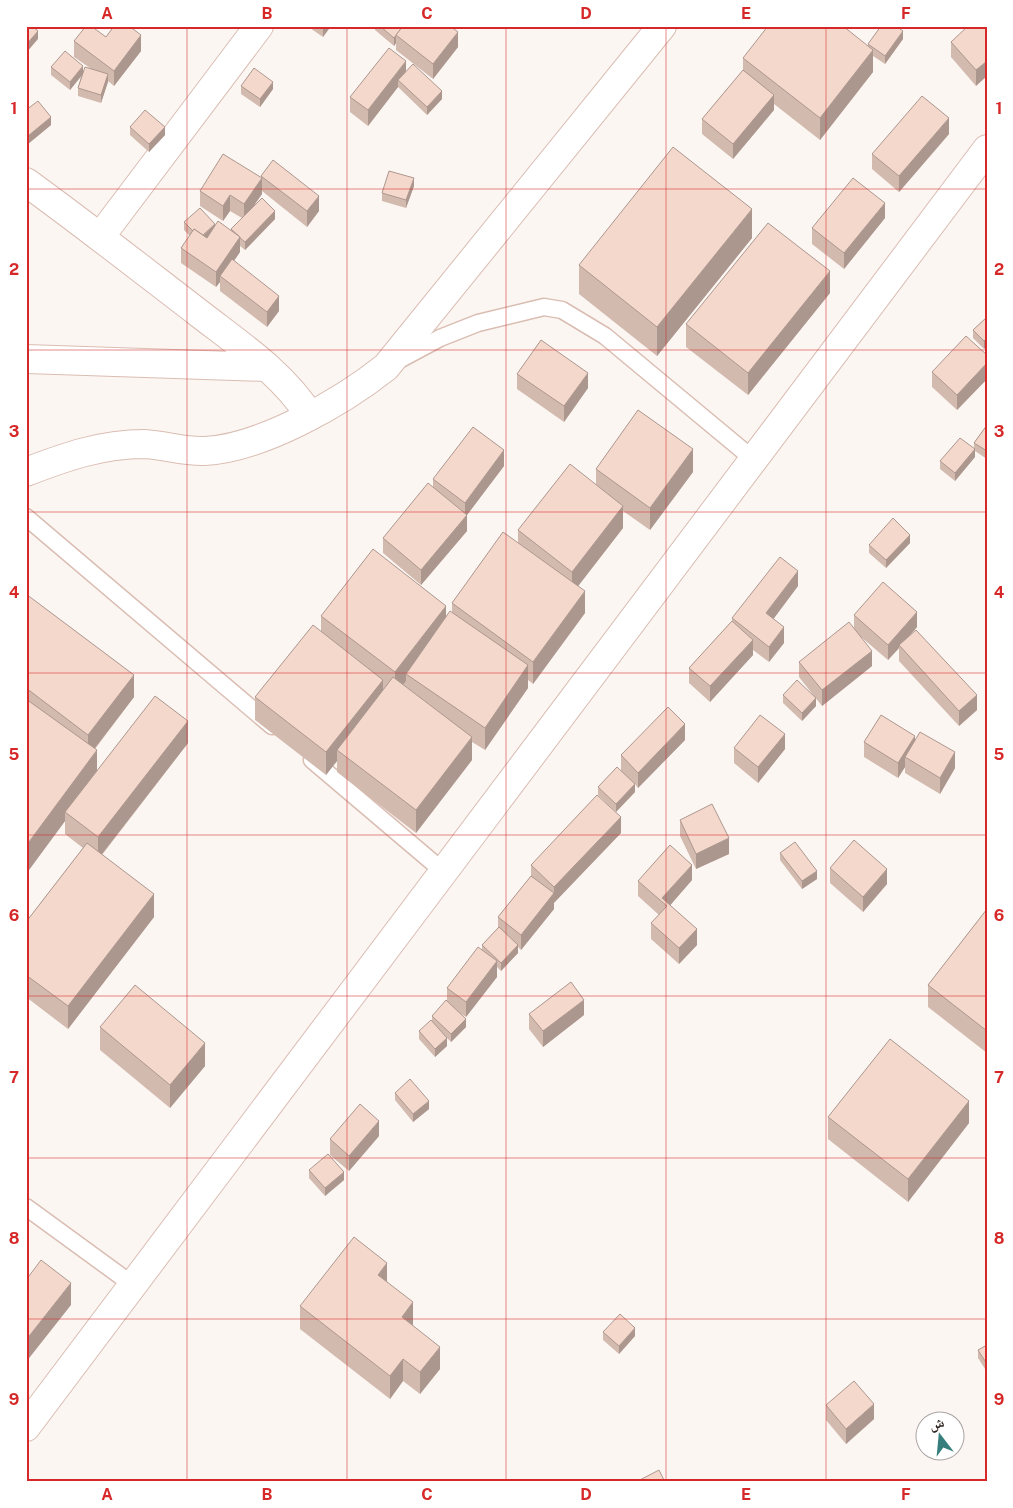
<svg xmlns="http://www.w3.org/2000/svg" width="1013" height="1508" font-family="'Public Sans','Noto Naskh Arabic',sans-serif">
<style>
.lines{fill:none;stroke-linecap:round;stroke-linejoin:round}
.lane-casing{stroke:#dabdb2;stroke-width:19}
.street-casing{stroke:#dabdb2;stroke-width:30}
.lane{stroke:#fff;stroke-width:16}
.street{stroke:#fff;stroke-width:28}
.wall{fill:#d3baaf}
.shaded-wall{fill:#ac978f}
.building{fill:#f5d8cc;stroke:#ac978f}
.grid{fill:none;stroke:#d62828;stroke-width:1;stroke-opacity:0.55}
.neatline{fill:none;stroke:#d62828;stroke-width:2}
.grid-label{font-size:16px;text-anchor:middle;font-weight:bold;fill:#d62828}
</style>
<rect width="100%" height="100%" fill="#fcf6f3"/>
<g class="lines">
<g class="lane-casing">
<g id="lane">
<polyline points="397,361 440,338 478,323 544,307 562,310 605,336 753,459"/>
<polyline points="26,517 272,726"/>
<polyline points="312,760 444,872"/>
<polyline points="26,1207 133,1285"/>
</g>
</g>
<g class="street-casing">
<g id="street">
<path d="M26,182C84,224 140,268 196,311C237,343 282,372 310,416"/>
<polyline points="100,237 259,26"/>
<polyline points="26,359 267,367"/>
<path d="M26,472C65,457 101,444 144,444C165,445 184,452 205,451C262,448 342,402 386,367L662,26"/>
<polyline points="26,1427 987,149"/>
</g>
</g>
<use href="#lane" class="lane"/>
<use href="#street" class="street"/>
</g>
<g class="wall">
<polygon points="307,26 331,26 323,37"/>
<polygon points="375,26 450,26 458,47 433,79 396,50 396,43 394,46 375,30"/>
<polygon points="987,26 976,86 951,57 951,42"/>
<polygon points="106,37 141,51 114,86 108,81 101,103 78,96 78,88 81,76 70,90 51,75 51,67 83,71 90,68 74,57 74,41"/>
<polygon points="903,39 885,64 873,56 873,72 820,140 774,104 774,110 733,159 702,134 702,119 743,70 743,58 868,46 868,44"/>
<polygon points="406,72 442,99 427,115 398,87 368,126 350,112 350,97"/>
<polygon points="241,86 273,89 260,107 241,94"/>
<polygon points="26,110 51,125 28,144 26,142"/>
<polygon points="130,127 165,135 149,152 130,135"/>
<polygon points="949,134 899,192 872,169 872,154"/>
<polygon points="261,176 319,211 307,227 262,191 262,194 252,208 275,219 245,250 240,246 240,252 234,261 279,311 267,327 220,291 220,282 216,287 181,263 181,248 190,236 184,230 184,222 231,230 231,229 242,218 230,211 223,221 200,206 200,191 261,178"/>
<polygon points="414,186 406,208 382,201 382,193"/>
<polygon points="885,218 844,269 812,244 812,228"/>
<polygon points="752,238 657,356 579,294 579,265"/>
<polygon points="830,293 748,395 686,347 686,324"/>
<polygon points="987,317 987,346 984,349 973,338 973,330"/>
<polygon points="987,355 987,379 957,410 932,387 932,372"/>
<polygon points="517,374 588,388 564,422 517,389"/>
<polygon points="987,396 987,423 985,421 985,399"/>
<polygon points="987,425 987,459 975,451 975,457 955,481 940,469 940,461 974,449 974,443"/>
<polygon points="504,466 467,515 467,531 421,585 383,553 383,538 433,487 433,479"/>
<polygon points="596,469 693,472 650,530 623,511 623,528 578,586 585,613 533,684 528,680 528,688 485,750 472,742 472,760 416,833 337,772 337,761 326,775 255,720 255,697 321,632 321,616 446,616 452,613 452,603 518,543 518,530 596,485"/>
<polygon points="910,543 886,568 869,553 869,545"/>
<polygon points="798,586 773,619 784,643 769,662 753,650 753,655 710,702 689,683 689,668 732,621 732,618"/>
<polygon points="26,594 134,697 95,749 97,771 188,743 102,855 154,917 68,1029 26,997 26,922 83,848 65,834 65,821 26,874"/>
<polygon points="854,615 917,627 910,635 977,710 959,726 899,661 899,648 888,660 861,637 872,666 822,706 799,677 799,662 854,628"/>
<polygon points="783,695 816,706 802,721 783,703"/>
<polygon points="685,740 638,788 635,784 635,792 616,812 598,795 598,787 621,770 621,755"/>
<polygon points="915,740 955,768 940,794 905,773 905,767 898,778 864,757 864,742"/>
<polygon points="734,748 785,749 758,783 734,763"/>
<polygon points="680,820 729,854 696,869 680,836"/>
<polygon points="621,833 554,902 554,909 521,950 518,947 518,953 501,971 497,967 497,977 466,1017 458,1012 466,1027 451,1042 447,1038 447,1046 435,1057 419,1039 419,1031 432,1021 432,1016 447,1001 447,988 482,950 482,945 498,928 498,917 531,876 531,865"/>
<polygon points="780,853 817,879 802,889 780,860"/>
<polygon points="830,868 887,884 863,912 830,883"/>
<polygon points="692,880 670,905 697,945 679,964 651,939 651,923 659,915 638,896 638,881"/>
<polygon points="987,909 987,1053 928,1007 928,985"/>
<polygon points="529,1014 584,1015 543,1047 529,1029"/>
<polygon points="100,1027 205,1066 170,1108 100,1050"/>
<polygon points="395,1093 429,1109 413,1122 395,1100"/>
<polygon points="828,1117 969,1123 908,1202 828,1139"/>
<polygon points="379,1136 349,1171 330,1155 330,1139"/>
<polygon points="309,1170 344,1180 325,1196 309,1178"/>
<polygon points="387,1281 413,1324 413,1325 440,1369 420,1394 403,1381 390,1399 300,1329 300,1306"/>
<polygon points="603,1332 635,1336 619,1354 603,1340"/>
<polygon points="987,1345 987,1372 978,1358 978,1350"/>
<polygon points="826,1405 874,1419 846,1444 826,1420"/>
</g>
<g class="shaded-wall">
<polygon points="325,26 331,26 323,37 323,29"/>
<polygon points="38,31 38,39 26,53 26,45"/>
<polygon points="903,31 903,39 885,64 885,56"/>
<polygon points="458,32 458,47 433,79 433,64"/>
<polygon points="141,35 141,51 114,86 114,71"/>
<polygon points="396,35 396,43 394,46 394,38"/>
<polygon points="873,50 873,72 820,140 820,118"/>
<polygon points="406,61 406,77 398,80 398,87 368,126 368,110"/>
<polygon points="987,61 987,76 976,86 976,70"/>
<polygon points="83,66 83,74 70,90 70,82"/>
<polygon points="108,74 108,82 101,103 101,95"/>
<polygon points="273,82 273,89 260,107 260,99"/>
<polygon points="442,91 442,99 427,115 427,107"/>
<polygon points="774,95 774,110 733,159 733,144"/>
<polygon points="51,117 51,125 28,144 28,136"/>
<polygon points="949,118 949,134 899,192 899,176"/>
<polygon points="165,127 165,135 149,152 149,144"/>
<polygon points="262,178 262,194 244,220 244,204"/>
<polygon points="414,178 414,186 406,208 406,200"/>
<polygon points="230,195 230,211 223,221 223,206"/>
<polygon points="319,196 319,211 307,227 307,211"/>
<polygon points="885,203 885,218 844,269 844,253"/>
<polygon points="752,209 752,238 657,356 657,327"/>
<polygon points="275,211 275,219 245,250 245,242"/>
<polygon points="215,224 215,232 200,246 200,239"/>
<polygon points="240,237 240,252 222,278 220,276 220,282 216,287 216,272"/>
<polygon points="830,271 830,293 748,395 748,373"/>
<polygon points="279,296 279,311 267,327 267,312"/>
<polygon points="987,338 987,346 984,349 984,341"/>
<polygon points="987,363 987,379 957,410 957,395"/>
<polygon points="588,373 588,388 564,422 564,406"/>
<polygon points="693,449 693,472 650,530 650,508"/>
<polygon points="975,449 975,457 955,481 955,473"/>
<polygon points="504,450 504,466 467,515 467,531 421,585 421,570 465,517 465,503"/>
<polygon points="623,506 623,528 572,594 572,572"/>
<polygon points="910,535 910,543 886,568 886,560"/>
<polygon points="798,571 798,586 766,629 766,613"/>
<polygon points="585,591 585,613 533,684 533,662"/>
<polygon points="446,606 446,628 406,674 406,681 395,695 395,672"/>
<polygon points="917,612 917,627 900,647 899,645 899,648 888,660 888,645"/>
<polygon points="784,627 784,643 769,662 769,647"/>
<polygon points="753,640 753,655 710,702 710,686"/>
<polygon points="872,651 872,666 822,706 822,690"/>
<polygon points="528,665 528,688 485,750 485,728"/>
<polygon points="134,675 134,697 88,757 88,735"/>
<polygon points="383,680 383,703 337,750 337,761 326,775 326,752"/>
<polygon points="977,695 977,710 959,726 959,711"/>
<polygon points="816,698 816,706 802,721 802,713"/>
<polygon points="188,721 188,743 98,859 98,837"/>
<polygon points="685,724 685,740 638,788 638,773"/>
<polygon points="785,734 785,749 758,783 758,767"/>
<polygon points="915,736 915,752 905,757 905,767 898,778 898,763"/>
<polygon points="472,737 472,760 416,833 416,810"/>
<polygon points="97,750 97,779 65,812 65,821 26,874 26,846"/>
<polygon points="955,752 955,768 940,794 940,778"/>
<polygon points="635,784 635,792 616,812 616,804"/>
<polygon points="621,817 621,833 554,903 554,887"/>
<polygon points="729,838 729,854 696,869 696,854"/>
<polygon points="692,865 692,880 667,909 667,906 662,898"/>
<polygon points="887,869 887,884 863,912 863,897"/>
<polygon points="817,871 817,879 802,889 802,881"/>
<polygon points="554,893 554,909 521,950 521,935"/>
<polygon points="154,894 154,917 68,1029 68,1006"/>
<polygon points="697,929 697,945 679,964 679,948"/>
<polygon points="518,945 518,953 501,971 501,963"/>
<polygon points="497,961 497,977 466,1017 466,1002"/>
<polygon points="584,1000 584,1015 543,1047 543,1031"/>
<polygon points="466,1019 466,1027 451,1042 451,1034"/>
<polygon points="447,1038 447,1046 435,1057 435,1049"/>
<polygon points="205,1043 205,1066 170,1108 170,1085"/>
<polygon points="429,1101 429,1109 413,1122 413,1114"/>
<polygon points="969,1101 969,1123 908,1202 908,1179"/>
<polygon points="379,1121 379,1136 349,1171 349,1156"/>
<polygon points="344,1172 344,1180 325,1196 325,1188"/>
<polygon points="387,1263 387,1286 378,1275"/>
<polygon points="71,1283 71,1305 26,1362 26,1340"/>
<polygon points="413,1302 413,1324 402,1339 402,1317"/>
<polygon points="635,1328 635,1336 619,1354 619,1346"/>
<polygon points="440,1347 440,1369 420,1394 420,1372"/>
<polygon points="403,1359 403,1381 390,1399 390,1376"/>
<polygon points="874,1404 874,1419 846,1444 846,1429"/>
</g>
<g class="building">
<polygon points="26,26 32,26 38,31 26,45"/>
<polygon points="86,26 91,26 106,37 114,26 129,26 141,35 114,71 74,41"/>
<polygon points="319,26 325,26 323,29"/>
<polygon points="380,26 403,26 394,38"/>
<polygon points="403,26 450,26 458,32 433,64 396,35"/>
<polygon points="768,26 843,26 873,50 820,118 743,58"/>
<polygon points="881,26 896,26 903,31 885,56 868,44"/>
<polygon points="968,26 987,26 987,61 976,70 951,42"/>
<polygon points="389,48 406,61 368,110 350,97"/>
<polygon points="65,51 83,66 70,82 51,67"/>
<polygon points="413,64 442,91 427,107 398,80"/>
<polygon points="85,67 108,74 101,95 78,88"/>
<polygon points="254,68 273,82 260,99 241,86"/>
<polygon points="743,70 774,95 733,144 702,119"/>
<polygon points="922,96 949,118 899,176 872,154"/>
<polygon points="38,101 51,117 28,136 26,134 26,110"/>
<polygon points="145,110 165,127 149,144 130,127"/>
<polygon points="673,147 752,209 657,327 579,265"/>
<polygon points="223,154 262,178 244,204 230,195 223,206 200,191"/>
<polygon points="273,160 319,196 307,211 261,176"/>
<polygon points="389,171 414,178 406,200 382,193"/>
<polygon points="853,178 885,203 844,253 812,228"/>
<polygon points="262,198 275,211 245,242 240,238 240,237 231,229"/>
<polygon points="200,208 215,224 203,235 194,229 193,231 184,222"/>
<polygon points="218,221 240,237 216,272 181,248 194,229 207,238"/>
<polygon points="768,223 830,271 748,373 686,324"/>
<polygon points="232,259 279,296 267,312 220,276"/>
<polygon points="987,317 987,338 984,341 973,330"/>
<polygon points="966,336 987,355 987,363 957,395 932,372"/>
<polygon points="541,340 588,373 564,406 517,374"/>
<polygon points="638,410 693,449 650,508 596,469"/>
<polygon points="987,425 987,451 974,443"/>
<polygon points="473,427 504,450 465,503 433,479"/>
<polygon points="960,438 975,449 955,473 940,461"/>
<polygon points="570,464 623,506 572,572 518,530"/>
<polygon points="428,483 467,515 421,570 383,538"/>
<polygon points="893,518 910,535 886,560 869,545"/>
<polygon points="503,532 585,591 533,662 452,603"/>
<polygon points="373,549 446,606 395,672 321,616"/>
<polygon points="780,557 798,571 766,613 784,627 769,647 732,618"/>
<polygon points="883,582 917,612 888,645 854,615"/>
<polygon points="26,594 134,675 88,735 26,688"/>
<polygon points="450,611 528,665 485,728 406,674"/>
<polygon points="732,621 753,640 710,686 689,668"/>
<polygon points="849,622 872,651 822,690 799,662"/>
<polygon points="313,625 383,680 326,752 255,697"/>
<polygon points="916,630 977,695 959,711 899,645"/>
<polygon points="393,677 472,737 416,810 337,750"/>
<polygon points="797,680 816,698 802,713 783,695"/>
<polygon points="155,696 188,721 98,837 65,812"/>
<polygon points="26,699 97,750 26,846"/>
<polygon points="668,707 685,724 638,773 621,755"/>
<polygon points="760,715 785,734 758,767 734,748"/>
<polygon points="881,715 915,736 898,763 864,742"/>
<polygon points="920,732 955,752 940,778 905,757"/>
<polygon points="617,767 635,784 616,804 598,787"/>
<polygon points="597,795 621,817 554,887 531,865"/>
<polygon points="712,804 729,838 696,854 680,820"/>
<polygon points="854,840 887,869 863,897 830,868"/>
<polygon points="795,842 817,871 802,881 780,853"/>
<polygon points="87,843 154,894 68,1006 26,975 26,922"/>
<polygon points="670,845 692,865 662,898 697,929 679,948 651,923 667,906 638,881"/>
<polygon points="531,876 554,893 521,935 498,917"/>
<polygon points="987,909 987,1031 928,985"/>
<polygon points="499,927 518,945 501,963 482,945"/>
<polygon points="478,947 497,961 466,1002 447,988"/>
<polygon points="571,982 584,1000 543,1031 529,1014"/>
<polygon points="135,985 205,1043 170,1085 100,1027"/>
<polygon points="446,1000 466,1019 451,1034 432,1016"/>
<polygon points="431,1020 447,1038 435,1049 419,1031"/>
<polygon points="890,1039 969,1101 908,1179 828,1117"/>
<polygon points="410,1079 429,1101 413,1114 395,1093"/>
<polygon points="360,1104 379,1121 349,1156 330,1139"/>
<polygon points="328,1154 344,1172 325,1188 309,1170"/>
<polygon points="354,1237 387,1263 378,1275 413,1302 402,1317 440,1347 420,1372 403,1359 390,1376 300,1306"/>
<polygon points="41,1260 71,1283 26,1340 26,1280"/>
<polygon points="620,1314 635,1328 619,1346 603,1332"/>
<polygon points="987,1345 987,1364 978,1350"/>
<polygon points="854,1381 874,1404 846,1429 826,1405"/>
<polygon points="659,1470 665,1482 636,1482"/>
</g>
<path class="grid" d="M187,26V1482M347,26V1482M506,26V1482M666,26V1482M826,26V1482M26,189H987M26,350H987M26,512H987M26,673H987M26,835H987M26,996H987M26,1158H987M26,1319H987"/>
<rect width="1013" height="1508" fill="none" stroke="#ffffff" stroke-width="55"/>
<g transform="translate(940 1436) rotate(344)"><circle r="24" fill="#ffffff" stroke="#aaa5a4"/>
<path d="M0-4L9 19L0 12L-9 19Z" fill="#377f7d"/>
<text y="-8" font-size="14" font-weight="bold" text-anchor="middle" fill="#2a1f1b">ش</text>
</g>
<rect x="28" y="28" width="958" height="1452" class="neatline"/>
<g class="grid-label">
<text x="107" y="19">A</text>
<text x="267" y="19">B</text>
<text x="427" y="19">C</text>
<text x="586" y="19">D</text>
<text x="746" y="19">E</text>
<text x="906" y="19">F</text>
<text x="14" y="114">1</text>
<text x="999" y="114">1</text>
<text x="14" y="275">2</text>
<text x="999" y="275">2</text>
<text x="14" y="437">3</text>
<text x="999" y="437">3</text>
<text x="14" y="598">4</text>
<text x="999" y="598">4</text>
<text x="14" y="760">5</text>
<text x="999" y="760">5</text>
<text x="14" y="921">6</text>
<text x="999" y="921">6</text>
<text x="14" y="1083">7</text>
<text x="999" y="1083">7</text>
<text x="14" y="1244">8</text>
<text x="999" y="1244">8</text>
<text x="14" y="1405">9</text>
<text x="999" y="1405">9</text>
<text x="107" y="1500">A</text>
<text x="267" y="1500">B</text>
<text x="427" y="1500">C</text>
<text x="586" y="1500">D</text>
<text x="746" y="1500">E</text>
<text x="906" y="1500">F</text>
</g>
</svg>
